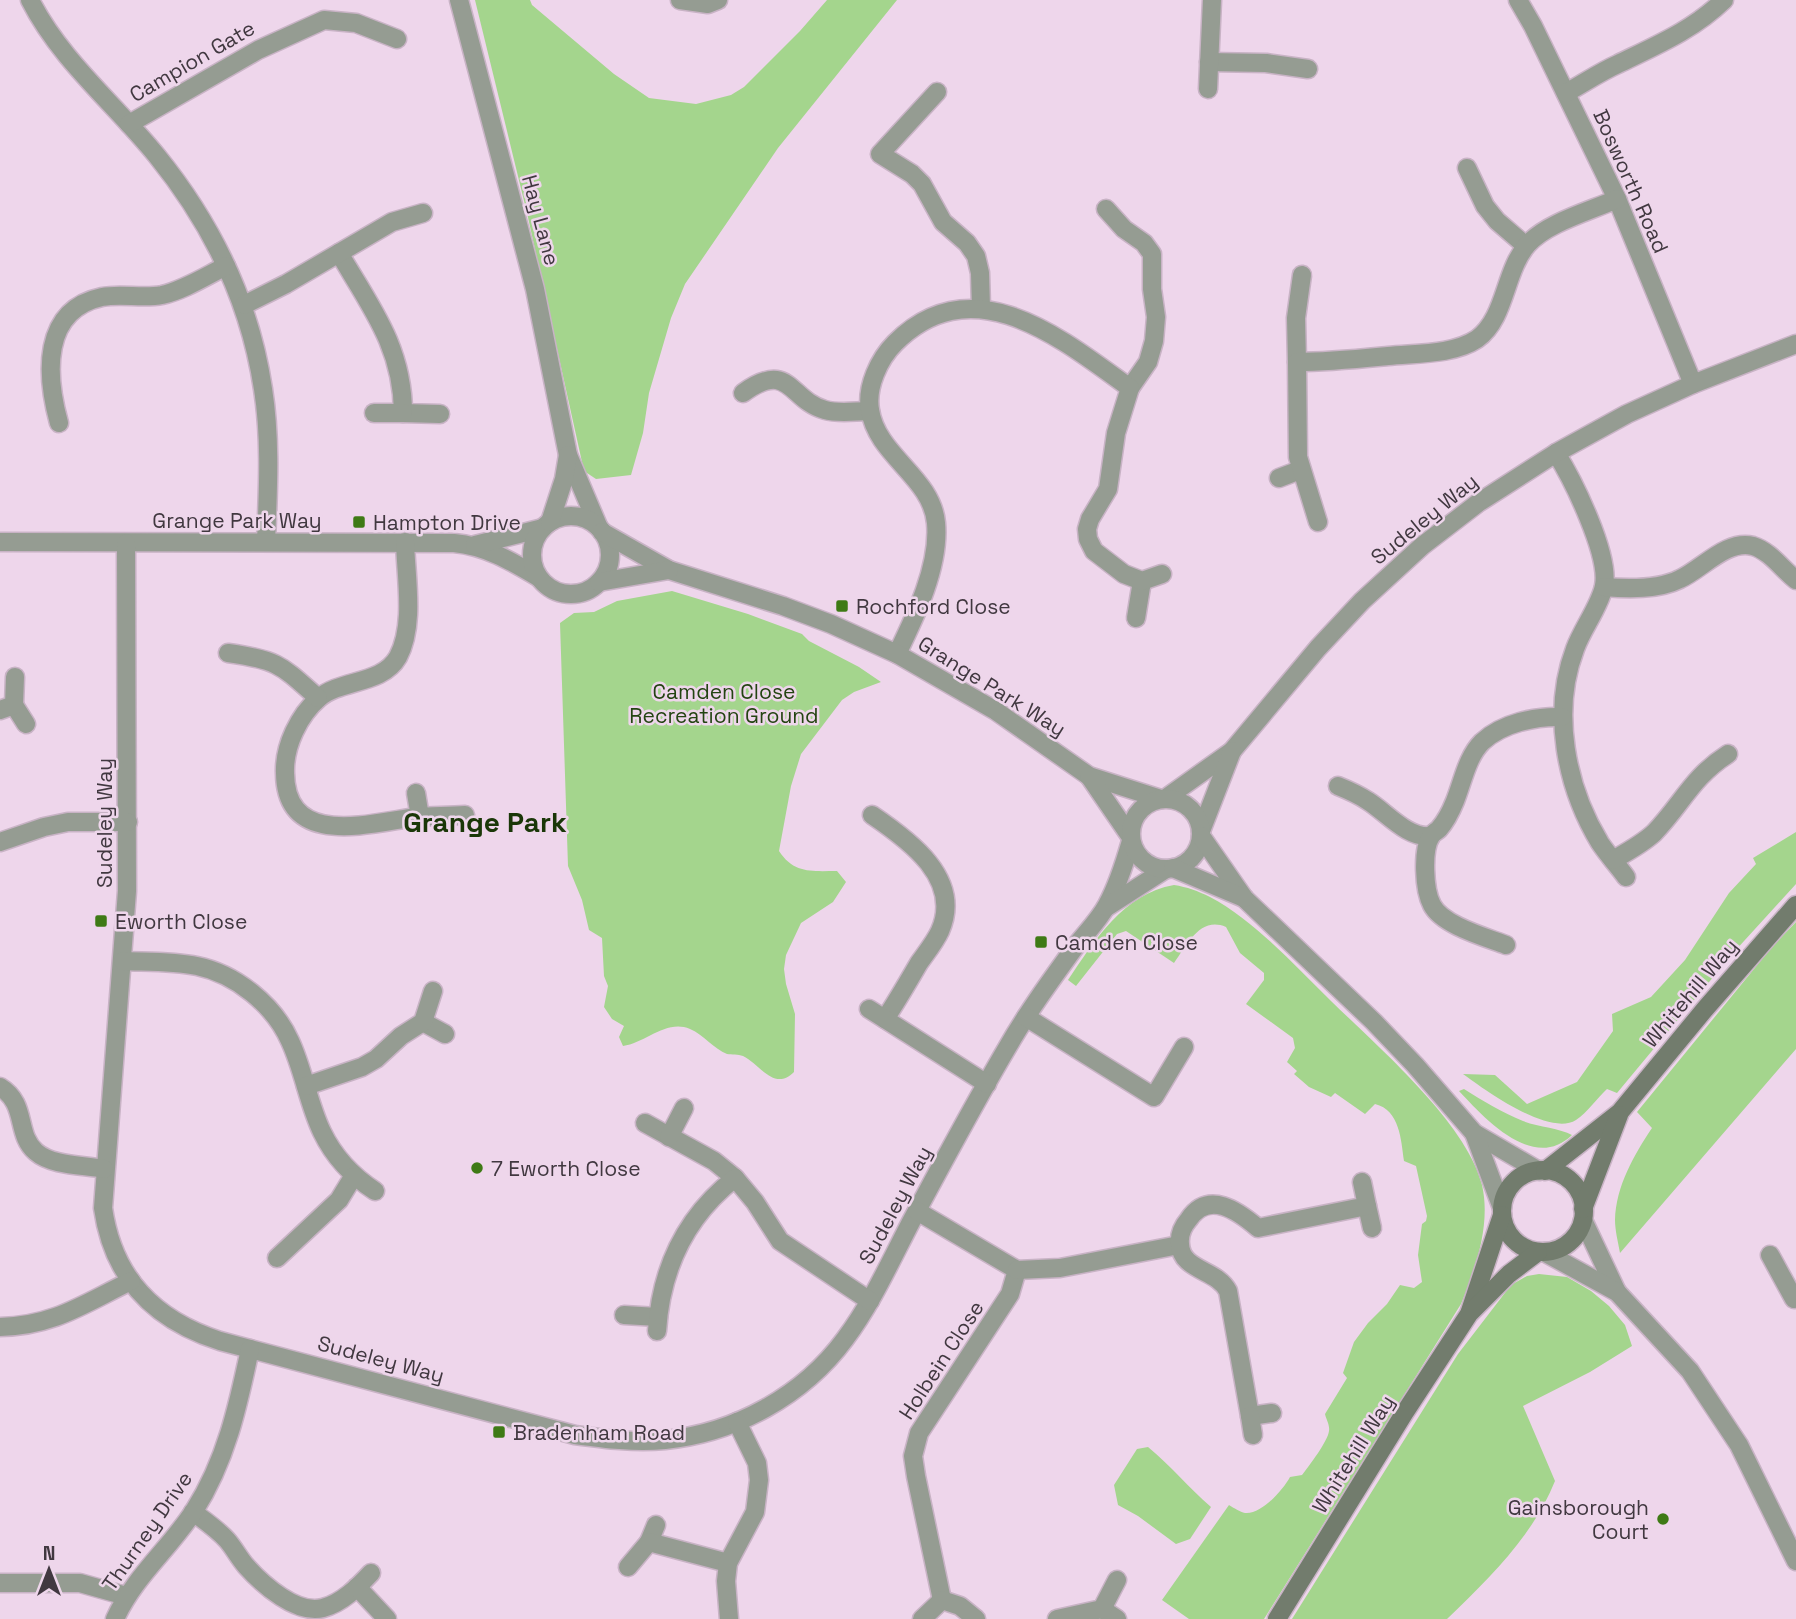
<svg xmlns="http://www.w3.org/2000/svg" width="1796" height="1619" font-family="'Space Grotesk',sans-serif">
<style>
.green{fill:#a4d58d}
.lines{fill:none;stroke-linecap:round;stroke-linejoin:round}
.minor-casing{stroke:#c8b3c5;stroke-width:21}
.tertiary-casing{stroke:#c8b3c5;stroke-width:21}
.secondary-casing{stroke:#c8b3c5;stroke-width:21}
.minor{stroke:#959c92;stroke-width:18}
.tertiary{stroke:#959c92;stroke-width:18}
.secondary{stroke:#727c6d;stroke-width:18}
.poi-dot{fill:#3e7a15;stroke:#eed6eb;stroke-width:2.5}
.labels{text-anchor:middle;dominant-baseline:central;stroke-width:5;stroke-linejoin:round;paint-order:stroke}
.street-label{font-size:21px;fill:#413840;stroke:#eed6eb}
.poi-label{font-size:21px;fill:#413840;stroke:#eed6eb;text-anchor:start}
.park-label{font-size:21px;fill:#234411;stroke:#eed6eb}
.district-label{font-size:28px;font-weight:bold;fill:#1a3708;stroke:#eed6eb}
</style>
<rect width="100%" height="100%" fill="#eed6eb"/>
<g class="green">
<polygon points="475,0 530,0 532,5 614,74 649,98 696,104 731,95 744,87 800,31 827,0 897,0 778,148 685,284 671,318 649,393 643,433 631,475 596,479 584,471 527,213"/>
<path d="M672,591L748,614L802,634L809,641L859,667L881,682L854,692L842,700L801,754L791,786L779,851C794,874 812,871 837,871L846,882L833,902L801,923L786,955L784,969L786,984L795,1014L794,1072C774,1092 760,1064 743,1056C738,1054 732,1055 727,1054C714,1049 704,1035 690,1029C666,1019 646,1043 623,1046L619,1037L624,1026L612,1019L604,1007L608,986L604,976L602,938L589,930L582,900L568,866L560,623L574,613L594,612L617,601Z"/>
<path d="M1796,832V884L1734,952L1617,1093L1607,1089C1597,1098 1587,1113 1576,1120C1549,1137 1485,1090 1463,1074L1495,1075L1527,1104L1577,1082L1613,1031L1612,1014L1651,997L1685,960L1729,893L1756,864L1753,858Z"/>
<path d="M1174,885C1187,887 1198,891 1210,897C1255,921 1294,965 1331,1001C1376,1045 1467,1123 1482,1185C1491,1224 1476,1268 1461,1304L1264,1619H1189L1162,1600L1229,1505C1234,1508 1240,1512 1245,1513C1261,1515 1283,1490 1290,1477L1302,1475C1309,1466 1328,1441 1329,1431C1330,1425 1326,1419 1325,1414L1347,1378L1343,1373L1354,1342L1368,1323L1387,1304L1400,1285L1414,1288L1422,1282L1418,1255L1422,1224L1426,1221L1427,1216L1416,1166L1404,1161C1401,1140 1400,1110 1375,1104L1365,1114L1335,1093L1331,1097L1309,1087L1294,1074L1297,1071L1287,1062L1295,1048L1293,1038L1246,1004L1264,980V973L1240,953L1226,927C1200,916 1187,945 1174,963L1126,931L1117,934L1076,986L1068,980C1095,940 1123,894 1174,885Z"/>
<path d="M1796,922V1049L1620,1253C1618,1242 1615,1230 1615,1220C1616,1186 1634,1155 1652,1128L1637,1112L1772,947Z"/>
<path d="M1464,1089C1483,1101 1503,1113 1523,1121C1538,1127 1560,1128 1572,1135C1534,1172 1486,1120 1459,1091Z"/>
<path d="M1539,1274L1567,1277L1591,1291L1609,1306L1625,1325L1632,1346L1590,1372L1523,1406L1555,1481C1533,1536 1489,1578 1447,1619H1292L1458,1354L1511,1285L1527,1276Z"/>
<path d="M1148,1447C1171,1466 1189,1488 1211,1507L1190,1539L1176,1544L1138,1516L1118,1505L1114,1485L1137,1449Z"/>
</g>
<g class="lines">
<g class="minor-casing">
<g id="minor">
<path d="M30,0C61,61 114,103 157,156C212,224 250,302 263,389C271,439 268,491 266,542"/>
<polyline points="680,0 708,4 718,0"/>
<polyline points="1518,0 1533,26 1617,199 1693,384"/>
<polyline points="1209,62 1266,63 1308,69"/>
<polyline points="1208,89 1212,0"/>
<polyline points="937,92 880,154 912,174 922,184 943,222 967,243 976,256 980,273 981,308"/>
<path d="M1566,93C1584,83 1600,72 1618,64C1657,45 1693,30 1724,0"/>
<polyline points="129,124 258,50 324,20 356,23 397,39"/>
<polyline points="1467,168 1485,206 1497,221 1526,246"/>
<polyline points="1106,209 1124,229 1144,243 1152,254 1152,289 1156,317 1154,341 1148,362 1130,388"/>
<path d="M339,253C371,307 403,348 403,413L440,414"/>
<polyline points="244,305 286,284 392,222 423,213"/>
<polyline points="1297,362 1296,318 1302,275"/>
<path d="M743,393C790,359 789,400 825,410C839,414 855,411 870,411"/>
<polyline points="374,413 403,413"/>
<path d="M59,423C46,376 41,310 102,297C122,293 142,299 162,295C184,290 206,276 226,266"/>
<path d="M1556,453C1573,480 1610,555 1604,586C1600,606 1582,629 1575,649C1551,712 1566,787 1600,843C1608,855 1618,866 1626,877"/>
<polyline points="1279,478 1300,470"/>
<path d="M1318,522L1298,457L1297,362C1328,362 1357,359 1388,356C1415,353 1453,355 1477,339C1506,318 1504,272 1527,245C1546,223 1590,211 1617,199"/>
<path d="M0,542L454,543C486,546 511,561 538,577"/>
<path d="M405,542C406,578 415,625 398,657C382,685 341,679 319,698C299,715 284,746 285,773C286,849 370,823 417,817C433,816 449,816 465,815"/>
<path d="M126,543L127,891L103,1208C113,1278 154,1320 220,1341L575,1435C605,1439 635,1443 665,1440C735,1433 803,1396 845,1339C872,1303 891,1260 912,1220C943,1162 974,1104 1007,1048C1027,1013 1051,980 1075,947C1085,934 1099,920 1107,905C1118,885 1125,862 1131,841"/>
<polyline points="475,545 543,528"/>
<path d="M1604,587C1628,589 1658,590 1680,579C1702,569 1727,539 1753,546C1770,551 1783,570 1796,580"/>
<polyline points="1136,618 1142,581"/>
<path d="M228,653C279,660 282,666 318,698"/>
<path d="M897,654C915,617 940,566 936,523C932,477 877,456 870,410C866,387 879,359 895,343C973,265 1062,339 1130,388L1116,433L1108,489L1090,519L1087,529L1088,539L1094,551L1124,574L1142,581L1162,574"/>
<polyline points="14,705 26,724"/>
<polyline points="0,710 14,705 15,677"/>
<path d="M1338,786C1348,790 1359,795 1368,801C1386,812 1408,839 1431,836"/>
<polyline points="416,793 420,817"/>
<polyline points="1166,798 1232,751 1318,648 1362,601 1422,546 1478,503 1556,453 1627,414 1693,384 1796,344"/>
<path d="M872,815C909,840 963,879 940,931C935,942 926,953 919,963C908,982 897,1001 885,1019"/>
<polyline points="1201,831 1232,751"/>
<polyline points="0,842 44,827 68,822 128,822"/>
<path d="M1613,860C1627,852 1642,844 1654,833C1682,804 1692,777 1728,754"/>
<polyline points="1107,907 1166,869"/>
<path d="M1506,945C1485,937 1442,925 1432,905C1424,890 1422,850 1431,836C1433,833 1437,831 1439,829C1446,821 1451,811 1455,801C1463,781 1467,757 1482,742C1502,723 1536,716 1562,717"/>
<path d="M123,961C147,962 173,961 197,966C236,974 274,1005 290,1041C304,1071 308,1103 322,1132C334,1157 352,1176 375,1191"/>
<polyline points="869,1009 987,1084"/>
<polyline points="1026,1017 1154,1097 1184,1047"/>
<polyline points="423,1022 445,1034"/>
<polyline points="306,1086 362,1067 376,1059 401,1036 423,1022 433,991"/>
<path d="M0,1087C28,1104 15,1134 36,1152C52,1166 84,1165 104,1169"/>
<polyline points="645,1123 714,1161 735,1178"/>
<polyline points="669,1137 684,1108"/>
<polyline points="1367,1206 1372,1228"/>
<polyline points="917,1211 1017,1270 1010,1294 919,1433 913,1456 916,1476 942,1600"/>
<polyline points="1583,1220 1617,1292"/>
<polyline points="1544,1252 1617,1292 1690,1371 1739,1445 1796,1561"/>
<polyline points="1770,1255 1794,1299"/>
<polyline points="277,1258 339,1200 353,1177"/>
<polyline points="1017,1270 1060,1268 1179,1245"/>
<polyline points="624,1315 658,1317"/>
<path d="M0,1327C54,1326 85,1303 131,1281"/>
<path d="M657,1331C661,1268 685,1217 735,1178L755,1202L780,1241L870,1301"/>
<path d="M1272,1413L1250,1416L1228,1291C1217,1269 1181,1271 1180,1244C1179,1235 1183,1226 1189,1219C1209,1190 1238,1211 1258,1228L1367,1206L1362,1182"/>
<polyline points="1250,1416 1253,1435"/>
<path d="M193,1512C205,1521 217,1529 227,1540C234,1548 239,1558 246,1566C263,1585 297,1615 323,1608C342,1603 358,1587 371,1573"/>
<polyline points="649,1542 656,1525"/>
<polyline points="628,1567 649,1542 728,1563"/>
<polyline points="0,1583 80,1583 126,1596"/>
<polyline points="357,1587 387,1619"/>
<polyline points="1102,1609 1117,1619"/>
<path d="M115,1619C134,1577 169,1549 194,1511C226,1461 238,1406 250,1349"/>
<polyline points="729,1619 726,1581 728,1563 755,1512 759,1480 757,1463 737,1422"/>
<polyline points="922,1619 942,1600 960,1606 976,1619"/>
<polyline points="1057,1619 1102,1609 1117,1580"/>
</g>
</g>
<g class="tertiary-casing">
<g id="tertiary">
<polyline points="459,0 535,289 568,455 599,528"/>
<circle cx="571" cy="555" r="39"/>
<polyline points="550,522 564,479 568,455"/>
<polyline points="602,532 669,570 783,606 831,624 897,654 996,711 1089,776 1161,799"/>
<polyline points="599,582 669,570"/>
<polyline points="1089,776 1130,836"/>
<circle cx="1166" cy="834" r="35"/>
<polyline points="1201,836 1244,898 1374,1022 1415,1065 1474,1133 1539,1171"/>
<polyline points="1173,868 1244,898"/>
<polyline points="1474,1133 1502,1208"/>
</g>
</g>
<g class="secondary-casing">
<g id="secondary">
<circle cx="1543" cy="1211" r="41"/>
<polyline points="1545,1171 1620,1112 1705,1009 1796,905"/>
<polyline points="1583,1209 1619,1115"/>
<polyline points="1470,1311 1502,1215"/>
<polyline points="1277,1619 1405,1412 1469,1314 1509,1274 1538,1252"/>
</g>
</g>
<use href="#minor" class="minor"/>
<use href="#tertiary" class="tertiary"/>
<use href="#secondary" class="secondary"/>
</g>
<g class="poi-dot">
<rect x="352" y="515" width="14" height="14" rx="3.5"/>
<rect x="835" y="599" width="14" height="14" rx="3.5"/>
<rect x="94" y="914" width="14" height="14" rx="3.5"/>
<rect x="1034" y="935" width="14" height="14" rx="3.5"/>
<circle cx="477" cy="1168" r="7"/>
<rect x="492" y="1425" width="14" height="14" rx="3.5"/>
<circle cx="1663" cy="1519" r="7"/>
</g>
<g class="labels">
<g class="street-label">
<text transform="translate(192 61) rotate(-30)">Campion Gate</text>
<text transform="translate(1631 181) rotate(66)">Bosworth Road</text>
<text transform="translate(541 220) rotate(75)">Hay Lane</text>
<text transform="translate(1424 519) rotate(-39)">Sudeley Way</text>
<text x="237" y="520">Grange Park Way</text>
<text transform="translate(992 686) rotate(32)">Grange Park Way</text>
<text transform="translate(104 823) rotate(-90)">Sudeley Way</text>
<text transform="translate(1690 993) rotate(-50)">Whitehill Way</text>
<text transform="translate(895 1205) rotate(-62)">Sudeley Way</text>
<text transform="translate(381 1359) rotate(15)">Sudeley Way</text>
<text transform="translate(941 1360) rotate(-57)">Holbein Close</text>
<text transform="translate(1353 1454) rotate(-58)">Whitehill Way</text>
<text transform="translate(147 1531) rotate(-55)">Thurney Drive</text>
</g>
<g class="poi-label">
<text x="373" y="522">Hampton Drive</text>
<text x="856" y="606">Rochford Close</text>
<text x="115" y="921">Eworth Close</text>
<text x="1055" y="942">Camden Close</text>
<text x="491" y="1168">7 Eworth Close</text>
<text x="513" y="1432">Bradenham Road</text>
<text x="1649" y="1507" text-anchor="end">Gainsborough<tspan x="1649" dy="24">Court</tspan></text>
</g>
<g class="park-label">
<text x="724" y="691">Camden Close<tspan x="724" dy="24">Recreation Ground</tspan></text>
</g>
<g class="district-label">
<text x="485" y="822">Grange Park</text>
</g>
</g>
<g transform="translate(49 1570)" stroke="#eed6eb" stroke-width="5" paint-order="stroke">
<path d="M0-5L12 26L0 18L-12 26Z" fill="#413840"/>
<text y="-10" font-size="19" font-weight="bold" text-anchor="middle" fill="#413840">N</text>
</g>
</svg>
